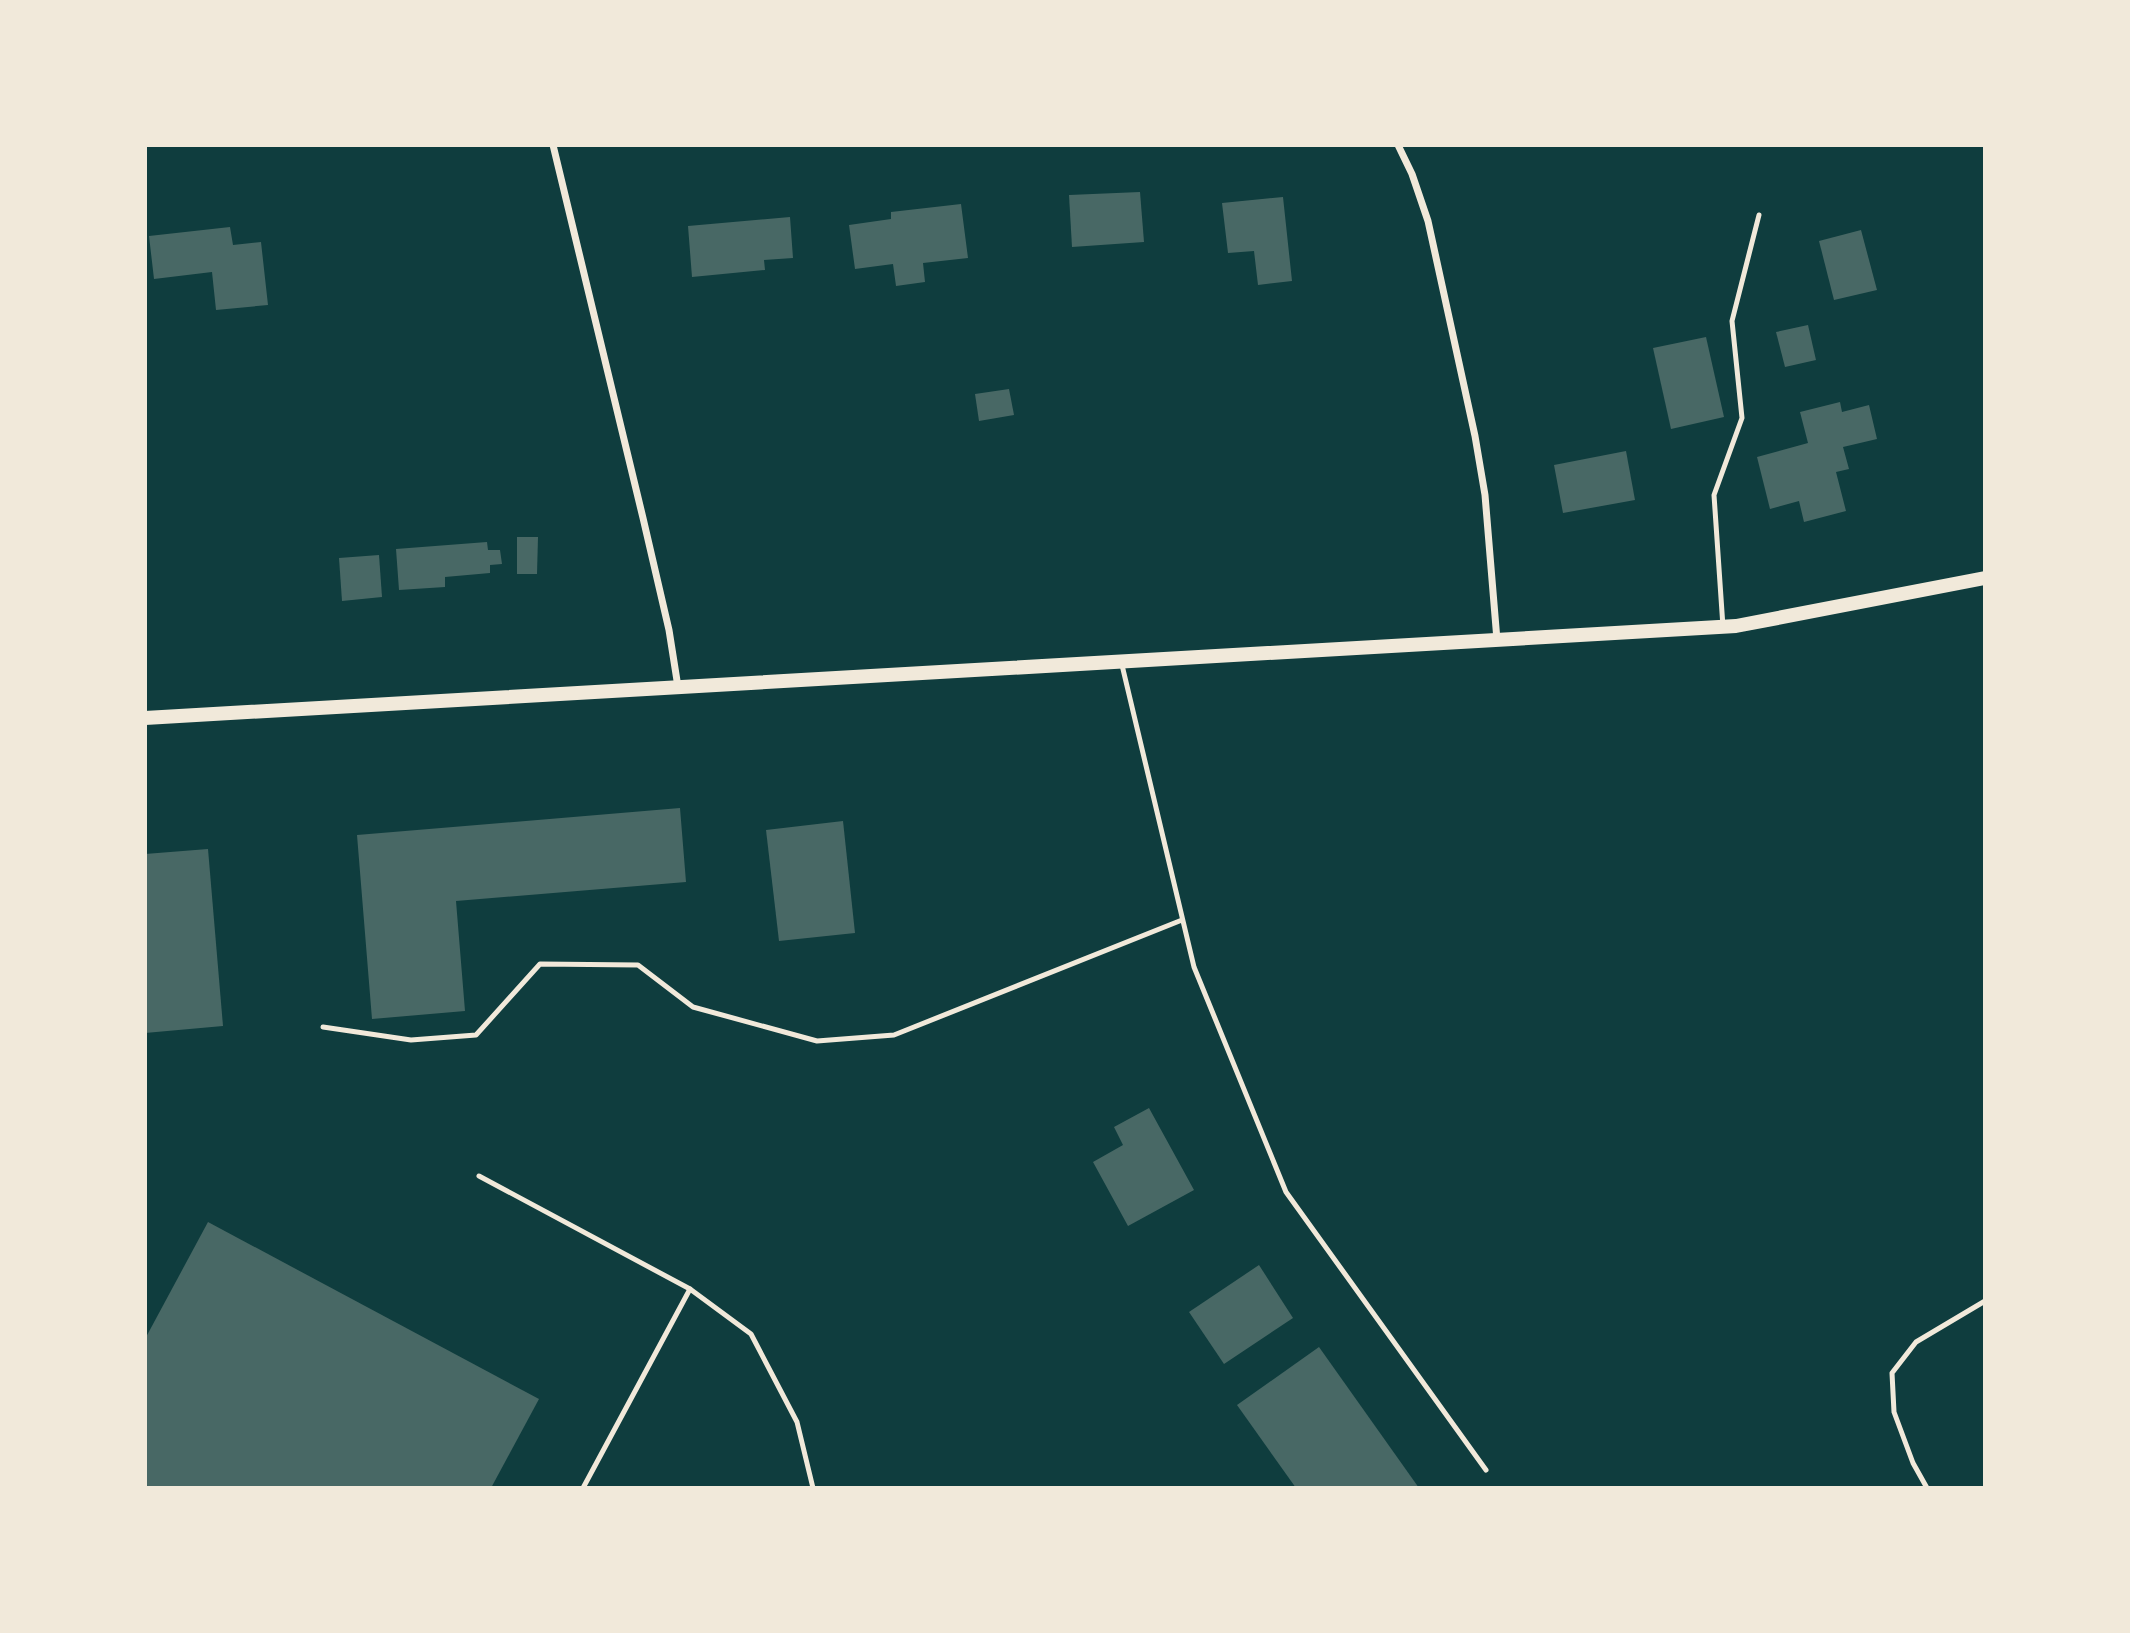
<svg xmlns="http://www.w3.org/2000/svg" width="2130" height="1633" font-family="Inter,sans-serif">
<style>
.building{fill:#486865}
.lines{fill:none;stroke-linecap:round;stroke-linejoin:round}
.service{stroke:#f1e9da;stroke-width:5}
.minor{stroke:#f1e9da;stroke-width:7}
.secondary{stroke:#f1e9da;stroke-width:14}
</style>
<rect width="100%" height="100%" fill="#0f3d3e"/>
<g class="building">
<polygon points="1140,192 1144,242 1072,247 1069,195"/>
<polygon points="1283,197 1292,281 1258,285 1254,251 1228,253 1222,203"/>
<polygon points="961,204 968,258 923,263 925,282 896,286 893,264 855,269 849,225 891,219 891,212"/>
<polygon points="790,217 793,258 764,260 765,270 692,277 688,226"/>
<polygon points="230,227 233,245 261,242 268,305 216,310 212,272 154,279 149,236"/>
<polygon points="1861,230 1877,290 1834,300 1819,241"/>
<polygon points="1808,325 1816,360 1785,367 1776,332"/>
<polygon points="1706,337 1724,417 1671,429 1653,348"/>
<polygon points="1009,389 1014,415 979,421 975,394"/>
<polygon points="1840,402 1842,412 1869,405 1877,439 1843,447 1849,469 1836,472 1846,511 1804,522 1799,501 1770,509 1757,457 1808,443 1800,412"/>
<polygon points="1626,451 1635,500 1563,513 1554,465"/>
<polygon points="517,537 538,537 537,574 517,574"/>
<polygon points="487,542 488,550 500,550 502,564 490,565 490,573 445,577 445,587 399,590 396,549"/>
<polygon points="379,555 382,597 342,601 339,558"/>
<polygon points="680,808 686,882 456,901 465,1011 372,1019 357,835"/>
<polygon points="843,821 855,933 779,941 766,830"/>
<polygon points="208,849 223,1026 145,1033 145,854"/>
<polygon points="1149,1108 1194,1190 1128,1226 1093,1162 1123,1145 1114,1127"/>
<polygon points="208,1222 539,1399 491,1488 145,1488 145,1339"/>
<polygon points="1259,1265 1293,1318 1224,1364 1189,1312"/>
<polygon points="1319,1347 1419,1488 1296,1488 1237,1405"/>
</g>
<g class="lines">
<g class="service">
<polyline points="1723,627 1714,495 1742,418 1732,321 1759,215"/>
<polyline points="1122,665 1194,967 1286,1192 1486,1470"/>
<polyline points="323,1027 411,1040 476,1035 540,964 638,965 693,1007 817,1041 894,1035 1182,920"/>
<polyline points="479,1176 690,1289"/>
<polyline points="583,1488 690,1289 751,1334 797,1422 813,1488"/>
<polyline points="1927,1488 1913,1463 1894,1412 1892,1373 1916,1342 1985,1301"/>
</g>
<g class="minor">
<polyline points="553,145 643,518 669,630 678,687"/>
<polyline points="1398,145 1412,174 1428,221 1475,436 1485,495 1497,640"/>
</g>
<polyline class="secondary" points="145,718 1736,626 1985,578"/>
</g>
<rect width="2130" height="1633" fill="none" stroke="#f1e9da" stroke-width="294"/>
</svg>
